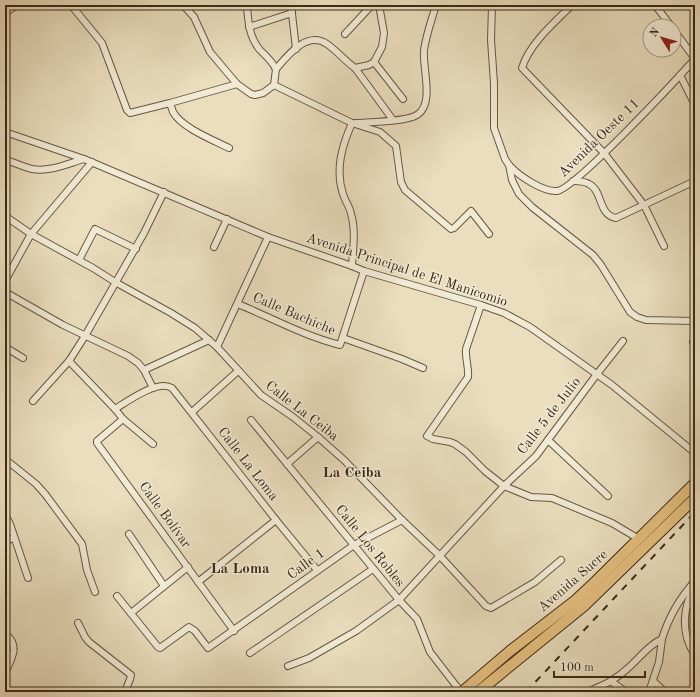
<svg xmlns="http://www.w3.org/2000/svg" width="700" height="697" font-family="'Old Standard TT',serif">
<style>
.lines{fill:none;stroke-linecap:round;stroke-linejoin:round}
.street-casing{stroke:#665741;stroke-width:8}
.primary-casing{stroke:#3a2a17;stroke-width:12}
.street{stroke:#f1ead5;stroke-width:6}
.primary{stroke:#e5bf7f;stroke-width:10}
.rail{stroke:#3a2a17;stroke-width:2;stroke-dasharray:7 7;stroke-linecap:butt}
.labels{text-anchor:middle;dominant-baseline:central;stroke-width:3;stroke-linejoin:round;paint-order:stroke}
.street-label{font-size:14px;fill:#3a2a17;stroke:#f1ead5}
.neighbourhood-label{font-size:15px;font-weight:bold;fill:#3a2a17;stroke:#f1ead5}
</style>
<rect width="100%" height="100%" fill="#eadebe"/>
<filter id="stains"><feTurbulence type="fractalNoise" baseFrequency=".005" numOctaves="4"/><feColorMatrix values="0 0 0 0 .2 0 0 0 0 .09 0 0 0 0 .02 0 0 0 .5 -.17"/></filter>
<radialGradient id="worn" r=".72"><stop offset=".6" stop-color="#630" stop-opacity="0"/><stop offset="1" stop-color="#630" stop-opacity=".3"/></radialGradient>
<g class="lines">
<g class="street-casing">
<g id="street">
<polyline points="71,5 102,43 127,110 130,113 170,103 237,84"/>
<polyline points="183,5 194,17 210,52 237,84 251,94 255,95 263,93 274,85"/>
<path d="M247,5C248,21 249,37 260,50C267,57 271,60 276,69"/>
<polyline points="291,5 296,49"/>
<polyline points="492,5 491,40 494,83 494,128 505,159 509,165 512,180 519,194 532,207 593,255 601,265 630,312 637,317 646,320 695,321"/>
<path d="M572,5C555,22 529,44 522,68L604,153L644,205L664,246"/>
<polyline points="655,5 671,26"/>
<polyline points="5,13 17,5"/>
<polyline points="249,27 292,13"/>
<polyline points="674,30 695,59"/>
<polyline points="345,34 372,5"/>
<polyline points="374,62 403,99"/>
<polyline points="355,68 393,120"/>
<path d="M276,69C287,56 307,30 327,44C336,50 345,61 355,68L369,65L374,62L382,47L384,33L379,5"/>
<polyline points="680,75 695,105"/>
<polyline points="274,85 352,123 380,132 396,146 401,182 405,190 451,229 454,228 471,211 489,234"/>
<polyline points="274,85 276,69"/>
<path d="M170,103C171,106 172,109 173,112C182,128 213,140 229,148"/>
<path d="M356,123C371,122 405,122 417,115C435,104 422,67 424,50C426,35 432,19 436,5"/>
<polyline points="5,132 84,159 268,237 352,266 364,271 481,305 504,313 530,327 612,385 695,453"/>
<path d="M5,160C14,162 23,167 32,169C50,172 67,164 84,159"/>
<path d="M510,166C519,176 543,192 557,191C575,189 677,79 695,59"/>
<path d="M573,181C579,181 584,181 589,184C603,191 598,215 616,218L695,181"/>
<polyline points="5,216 31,234 93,268 115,282 171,313 195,328 217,347 261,395 293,417 318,437 344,460 402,520 440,556 486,606 491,608 535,582 561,560"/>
<polyline points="214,247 227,219"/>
<polyline points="79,260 95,229 136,249"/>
<path d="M352,266C353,249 356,230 351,214C350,207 345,201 343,194C335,169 342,146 352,123"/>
<polyline points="5,281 31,234 92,162"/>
<polyline points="5,292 63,325 128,356 138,363 144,370 153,388"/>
<path d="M238,304C272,318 304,336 340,345L364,271"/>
<path d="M481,305L466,349C465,358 469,367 468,377L427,436L433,439L450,442L455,444L466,452L485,471L504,486L531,497L552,498L612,523L639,539"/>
<polyline points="343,338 402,359 423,368"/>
<polyline points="693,342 695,341"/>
<polyline points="5,347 23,358"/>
<polyline points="217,347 268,237"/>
<polyline points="69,361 115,409 123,419 153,444"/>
<polyline points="144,370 209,340"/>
<polyline points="33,401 69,361 85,336 144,233 164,192"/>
<path d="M115,409C128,401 158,379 172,388L276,520L317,570"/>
<polyline points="192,412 238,371"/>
<polyline points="123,419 97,441 97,443 234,631"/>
<polyline points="251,420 399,600 417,619 430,652 461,692"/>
<polyline points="548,440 608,496"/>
<polyline points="5,459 36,484 45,494 82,544 87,570 95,592"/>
<polyline points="287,464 318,437"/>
<polyline points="5,515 10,524 28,578"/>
<polyline points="129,534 164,586"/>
<polyline points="5,541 14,538"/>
<polyline points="198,582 276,520"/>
<path d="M695,585C683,607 680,633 695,655"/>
<polyline points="117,596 158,647 160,648 189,627 195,631 208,648 354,545 402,520"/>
<polyline points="131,613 188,567"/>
<polyline points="78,623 85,637 89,642 131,675 130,679 125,692"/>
<path d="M5,634C21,645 11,660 5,673"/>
<polyline points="250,653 373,569"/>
<polyline points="288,666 309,658 356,631 399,600 504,486 536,456 597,374 623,341"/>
<polyline points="653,681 665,692"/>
<polyline points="612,682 626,692"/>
<polyline points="111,692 120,692"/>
<path d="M587,692C603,685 614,681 627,669C639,659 648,645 662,639C669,616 679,599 695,581"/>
<polyline points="649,692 659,662 662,639"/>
</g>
</g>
<g class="primary-casing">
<g id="primary">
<polyline points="462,692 510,651 576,600 592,585 695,483"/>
<polyline points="478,692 585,605 695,498"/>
</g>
</g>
<use href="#street" class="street"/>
<use href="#primary" class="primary"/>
<polyline class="rail" points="526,692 695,512"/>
</g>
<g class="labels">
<g class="street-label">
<text transform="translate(599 138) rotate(-44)">Avenida Oeste 11</text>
<text transform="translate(407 270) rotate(18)">Avenida Principal de El Manicomio</text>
<text transform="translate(294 314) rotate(23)">Calle Bachiche</text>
<text transform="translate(302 411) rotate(38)">Calle La Ceiba</text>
<text transform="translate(549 416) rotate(-52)">Calle 5 de Julio</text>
<text transform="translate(248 464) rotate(52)">Calle La Loma</text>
<text transform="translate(165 515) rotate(54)">Calle Bolívar</text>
<text transform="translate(370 546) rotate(51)">Calle Los Robles</text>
<text transform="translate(306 564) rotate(-36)">Calle 1</text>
<text transform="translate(573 581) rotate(-41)">Avenida Sucre</text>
</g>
<g class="neighbourhood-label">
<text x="352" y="473">La Ceiba</text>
<text x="240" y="569">La Loma</text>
</g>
</g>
<rect width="700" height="697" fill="none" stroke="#eadebe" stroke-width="20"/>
<rect x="6" y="6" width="688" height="685" fill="none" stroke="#3a2a17" stroke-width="2"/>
<rect x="10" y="10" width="680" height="677" fill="none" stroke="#3a2a17"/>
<g transform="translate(662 38) rotate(307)"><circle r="19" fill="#f1ead5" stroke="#a89d89"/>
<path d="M0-3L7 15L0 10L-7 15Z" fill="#8f2418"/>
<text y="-6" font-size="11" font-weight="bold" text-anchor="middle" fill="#3a2a17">N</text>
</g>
<path d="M554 671v6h91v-6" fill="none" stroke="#3a2a17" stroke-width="2"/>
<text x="560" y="671" font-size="12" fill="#3a2a17" stroke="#f1ead5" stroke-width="3" paint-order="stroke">100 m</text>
<rect width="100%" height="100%" filter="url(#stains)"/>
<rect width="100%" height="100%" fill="url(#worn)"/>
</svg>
